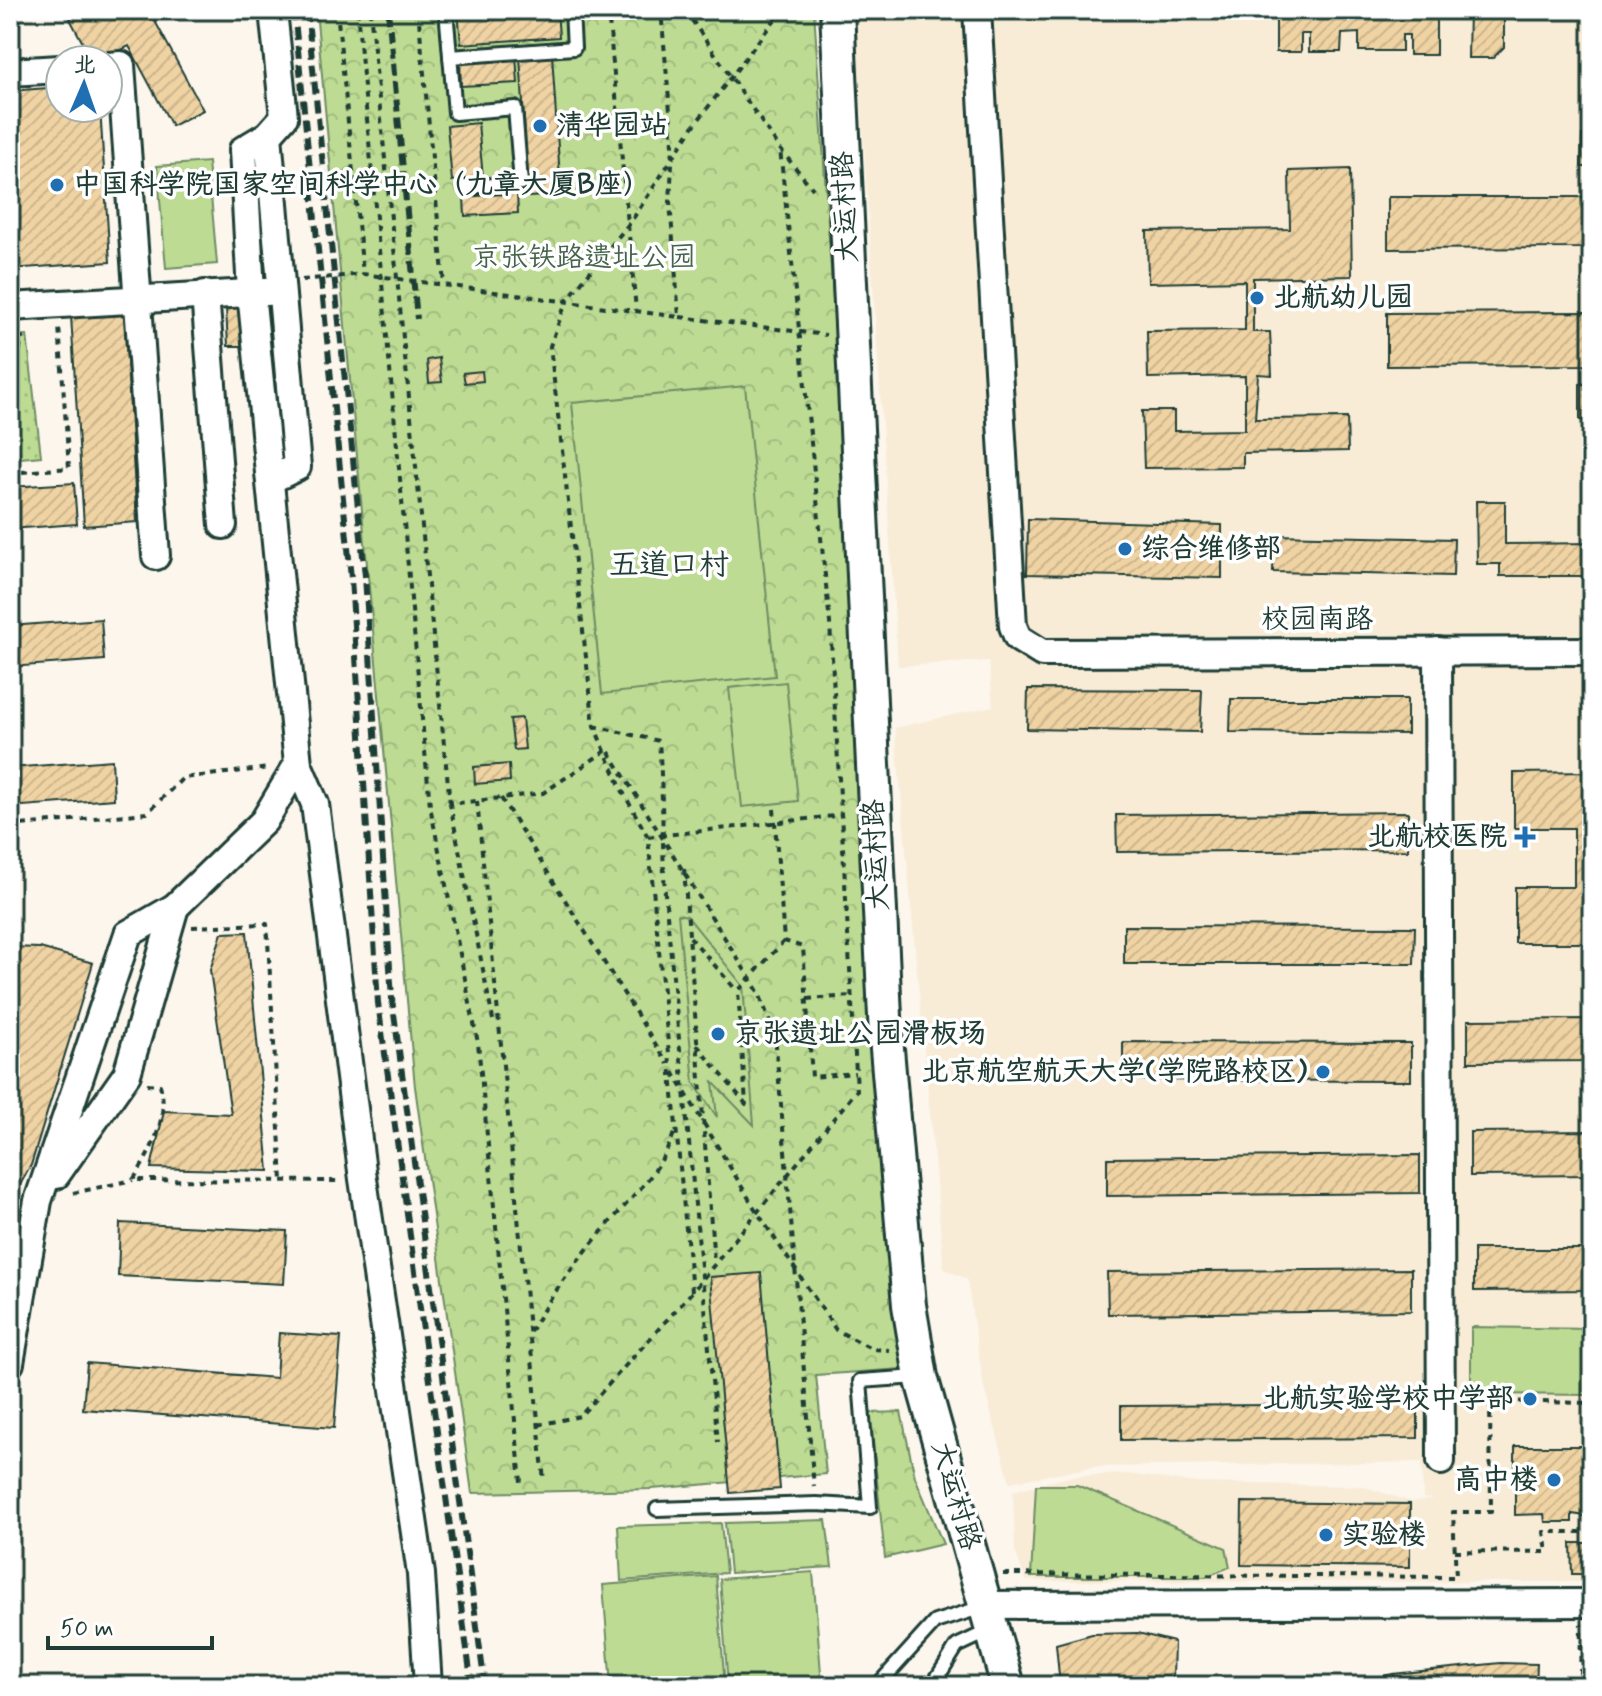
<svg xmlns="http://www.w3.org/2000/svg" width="1602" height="1696" font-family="Mynerve,'LXGW WenKai TC',sans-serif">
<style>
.built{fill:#f8ecd7}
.grass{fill:url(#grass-dots);stroke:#6e8c64;stroke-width:2}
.forest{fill:url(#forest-crowns);stroke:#6e8c64;stroke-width:2}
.pitch{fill:#bddb93;stroke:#6e8c64;stroke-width:2}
.building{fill:url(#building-hatch);stroke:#1f3d34;stroke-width:2}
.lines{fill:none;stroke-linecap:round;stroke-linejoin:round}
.service-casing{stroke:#1f3d34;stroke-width:18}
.minor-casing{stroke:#1f3d34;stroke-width:32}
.tertiary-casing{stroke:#1f3d34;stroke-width:38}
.path{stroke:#1f3d34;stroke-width:4;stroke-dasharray:6 6;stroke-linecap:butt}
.service{stroke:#fff;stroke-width:12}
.minor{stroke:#fff;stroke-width:26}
.tertiary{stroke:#fff;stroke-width:32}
.rail{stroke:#1f3d34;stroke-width:6;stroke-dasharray:12 6;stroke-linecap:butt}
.path-bridge{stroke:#1f3d34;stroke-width:4;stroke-dasharray:6 6;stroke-linecap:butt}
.poi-dot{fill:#1f6fb2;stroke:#fff;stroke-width:3}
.labels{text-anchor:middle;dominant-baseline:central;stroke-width:7;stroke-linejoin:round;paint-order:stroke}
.poi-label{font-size:28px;font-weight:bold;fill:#1f3d34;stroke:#fff;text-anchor:start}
.street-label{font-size:28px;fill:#1f3d34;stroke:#fff}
.park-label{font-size:28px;fill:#46644c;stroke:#fff}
.neighbourhood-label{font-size:30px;fill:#1f3d34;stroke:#fff}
</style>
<defs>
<pattern id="grass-dots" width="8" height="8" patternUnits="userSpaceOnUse" patternTransform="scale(2)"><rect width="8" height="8" fill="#bddb93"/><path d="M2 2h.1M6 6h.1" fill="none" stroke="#a2bd7f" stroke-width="1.8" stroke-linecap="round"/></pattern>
<pattern id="forest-crowns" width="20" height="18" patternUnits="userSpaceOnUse" patternTransform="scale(2)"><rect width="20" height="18" fill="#bddb93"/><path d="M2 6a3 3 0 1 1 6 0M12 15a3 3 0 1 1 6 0" fill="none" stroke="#a2bd7f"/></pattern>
<pattern id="building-hatch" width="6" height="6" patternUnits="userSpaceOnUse" patternTransform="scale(2)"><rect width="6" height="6" fill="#f0d3a3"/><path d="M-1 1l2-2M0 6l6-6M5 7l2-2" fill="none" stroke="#cdb68d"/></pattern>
</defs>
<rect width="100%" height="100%" fill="#fcf6ed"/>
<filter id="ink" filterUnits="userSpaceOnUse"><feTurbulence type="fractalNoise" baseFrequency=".0125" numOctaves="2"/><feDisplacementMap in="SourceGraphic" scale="16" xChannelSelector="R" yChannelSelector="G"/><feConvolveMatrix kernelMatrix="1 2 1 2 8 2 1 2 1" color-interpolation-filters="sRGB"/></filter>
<g filter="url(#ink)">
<polygon class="built" points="855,10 1592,10 1592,1582 1026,1581 1015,1551 1013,1491 1073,1476 1127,1474 1197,1483 1362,1486 1412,1502 1433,1499 1423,1498 1422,1462 1093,1467 1010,1482 984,1388 967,1279 944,1269 895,728 993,706 989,661 898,666"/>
<polygon class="grass" points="27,335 41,456 10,459 10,336"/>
<g class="forest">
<polygon points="316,10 814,10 902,1351 902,1369 816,1375 826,1474 652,1489 472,1493 415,1087"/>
<polygon points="901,1412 915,1477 943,1544 885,1558 870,1413"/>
</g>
<g class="pitch">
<polygon points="208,162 217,264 166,268 157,166"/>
<polygon points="745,386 775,676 602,694 572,403"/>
<polygon points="786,682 798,801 742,807 729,688"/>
<polygon points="678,914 687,916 743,986 754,1125 713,1082 717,1117 694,1083"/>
<polygon points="1471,1327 1592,1329 1592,1395 1471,1394"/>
<polygon points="1036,1485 1077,1485 1226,1548 1230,1567 1205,1577 1031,1577"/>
<polygon points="826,1520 832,1567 730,1573 725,1523"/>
<polygon points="721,1523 726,1573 621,1581 618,1526"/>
<polygon points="813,1572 822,1686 728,1686 720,1579"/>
<polygon points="716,1576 725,1686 611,1686 603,1585"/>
</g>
<g class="building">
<polygon points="86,10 149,10 203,110 172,126 129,46 101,60 92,60 70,19"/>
<polygon points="458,10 557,10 559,37 461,44"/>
<polygon points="1276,10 1436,10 1436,55 1409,55 1409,35 1402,35 1402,51 1359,51 1359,33 1342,34 1341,52 1309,52 1309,34 1301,34 1301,52 1276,52"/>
<polygon points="1469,10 1504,10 1504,47 1493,58 1468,58"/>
<polygon points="552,54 561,195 529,197 520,56"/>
<polygon points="516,56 518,83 461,86 460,60"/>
<polygon points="60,87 60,108 100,108 110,262 10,269 10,91"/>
<polygon points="478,123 483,178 452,181 447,126"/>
<polygon points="1582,135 1592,135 1592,167 1581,167"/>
<polygon points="1350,169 1352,276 1253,278 1253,332 1270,332 1272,375 1258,374 1255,419 1347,418 1348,451 1243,453 1243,467 1144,468 1142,411 1174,411 1174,431 1245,430 1245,376 1148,378 1147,331 1245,330 1245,281 1148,283 1147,231 1290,229 1289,171"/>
<polygon points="517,193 518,213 465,216 464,197"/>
<polygon points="1388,197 1590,197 1590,248 1388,249"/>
<polygon points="241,307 243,346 228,346 226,308"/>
<polygon points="1590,312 1591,365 1387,366 1387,313"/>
<polygon points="124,313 137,522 84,526 71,316"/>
<polygon points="439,358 442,382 429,383 427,360"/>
<polygon points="482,371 483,381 465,383 463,373"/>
<polygon points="1592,383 1592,420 1580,420 1580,384"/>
<polygon points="74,483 77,524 10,529 10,487"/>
<polygon points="1476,501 1505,501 1505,544 1592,543 1592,576 1500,576 1500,564 1477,564"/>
<polygon points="1028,519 1222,525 1222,578 1027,574"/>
<polygon points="1274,535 1454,539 1453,576 1273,572"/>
<polygon points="101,619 104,660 10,667 10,626"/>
<polygon points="1028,689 1202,690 1200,732 1027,729"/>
<polygon points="1231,699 1407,699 1407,734 1230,732"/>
<polygon points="522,718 525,749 514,750 510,719"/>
<polygon points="112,760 114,799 10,807 10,768"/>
<polygon points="509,764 510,781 475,784 474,767"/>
<polygon points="1592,772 1592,943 1515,943 1515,887 1574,887 1574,828 1514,828 1514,773"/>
<polygon points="1408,812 1408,850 1117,852 1116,815"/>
<polygon points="1124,926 1415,927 1414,964 1124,964"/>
<polygon points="247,932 269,1171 151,1168 164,1111 231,1114 210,970 222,933"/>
<polygon points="10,947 40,948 93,963 31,1165 10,1203"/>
<polygon points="1592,1019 1592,1061 1468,1062 1468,1020"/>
<polygon points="1123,1042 1411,1043 1411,1081 1123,1080"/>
<polygon points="1592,1131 1592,1175 1470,1176 1470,1132"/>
<polygon points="1420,1155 1420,1193 1107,1196 1107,1158"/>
<polygon points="120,1223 287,1231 284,1284 118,1276"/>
<polygon points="1474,1249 1592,1249 1592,1290 1474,1291"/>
<polygon points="1411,1269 1411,1311 1108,1314 1107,1272"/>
<polygon points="761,1273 780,1489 730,1493 710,1277"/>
<polygon points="279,1333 341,1337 334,1428 83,1409 87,1363 276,1378"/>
<polygon points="1418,1404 1418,1438 1121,1440 1121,1406"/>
<polygon points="1515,1446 1592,1446 1592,1517 1572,1514 1572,1522 1545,1522 1544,1514 1515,1515"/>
<polygon points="1242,1502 1410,1504 1410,1567 1241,1565"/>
<polygon points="1571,1543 1592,1543 1592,1574 1572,1574"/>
<polygon points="1138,1633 1174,1642 1173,1678 1116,1677 1116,1686 1060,1686 1056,1644 1092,1634"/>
<polygon points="1501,1663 1537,1664 1536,1686 1395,1686 1393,1674"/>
<polygon points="1393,1674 1395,1686 1339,1686 1347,1684"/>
</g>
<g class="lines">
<g class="service-casing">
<g id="service">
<polyline points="446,10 455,113 515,108 521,183 465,187"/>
<polyline points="450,57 574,48 572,10"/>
<polyline points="657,1509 816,1504 870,1507 860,1381 918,1377"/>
<polyline points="877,1686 935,1622 983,1607"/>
<polyline points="932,1686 957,1646 991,1630"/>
</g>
</g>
<g class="minor-casing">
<g id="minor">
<polyline points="273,10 284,117 268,135 243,150 251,292 298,764 315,804 363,1179 421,1574 428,1686"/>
<polyline points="977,10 1013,626 1018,638 1042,653 1592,651"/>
<polyline points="108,66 121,65 156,556"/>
<polyline points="10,72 60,69"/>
<polyline points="268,135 297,467 272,479"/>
<polyline points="205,294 223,525"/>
<polyline points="10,307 266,292"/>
<polyline points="1438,651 1441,1461"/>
<polyline points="56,1175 127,1074 175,907"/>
<polyline points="10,1363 38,1201 128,934 175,907 264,821 298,764"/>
<polyline points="986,1605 1592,1603"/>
</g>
</g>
<g class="tertiary-casing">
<polyline id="tertiary" points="837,10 886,1037 909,1305 921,1377 1008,1686"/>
</g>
<g class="path">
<polyline points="337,10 363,274 679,317 670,202 673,145 661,10"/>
<polyline points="370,10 450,804"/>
<polyline points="418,10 444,284"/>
<polyline points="608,10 636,310"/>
<polyline points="685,10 780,149 813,189"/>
<polyline points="302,280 363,274"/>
<polyline points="680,317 826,335"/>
<polyline points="10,386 23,336"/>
<polyline points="10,473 69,468 59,326"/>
<path d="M594,726L659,741C663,792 662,842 665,894L718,1442"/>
<polyline points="609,752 759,993 775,1035 814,1487"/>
<polyline points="501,798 668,1064"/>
<polyline points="477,801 544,1481"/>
<polyline points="774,809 784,941 803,947 812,1077 855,1073"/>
<polyline points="10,826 147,813 183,778 269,768"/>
<polyline points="648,837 843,815"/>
<polyline points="684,869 714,1263"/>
<polyline points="192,927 267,924 282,1181"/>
<polyline points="690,937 737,991"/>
<polyline points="807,999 852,996"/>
<polyline points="493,1020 450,804 543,793 607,750"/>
<polyline points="697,1045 746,1104 738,991 784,941"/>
<polyline points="673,1072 757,1212 836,1330 873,1349 889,1350"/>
<path d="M147,1084L160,1085C170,1117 150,1154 133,1180L340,1181"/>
<polyline points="73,1193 133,1180"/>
<polyline points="692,1291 648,837 622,790 594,726 550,346 567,300 632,220 693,127 782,10"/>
<path d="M530,1332C550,1297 573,1266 599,1235C628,1200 661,1174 675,1130"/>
<polyline points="538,1425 580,1416 692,1292 857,1090 830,623 780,149"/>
<polyline points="1455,1551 1547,1552 1544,1532 1592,1532"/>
<polyline points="1003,1574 1456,1577 1453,1512 1491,1512 1490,1401 1592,1403"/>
<polyline points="1580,1686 1581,1624"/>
</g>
<use href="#service" class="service"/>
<use href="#minor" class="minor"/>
<use href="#tertiary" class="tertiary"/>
<g class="rail">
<polyline points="294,10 351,578 378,1003 472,1686"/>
<polyline points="307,10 365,576 392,999 485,1686"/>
<polyline points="388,10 417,319"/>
</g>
<polyline class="path-bridge" points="357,10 430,806 478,1043 521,1482"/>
</g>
</g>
<g class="poi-dot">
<circle cx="540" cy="126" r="8"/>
<circle cx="57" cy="185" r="8"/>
<circle cx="1257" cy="298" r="8"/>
<circle cx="1125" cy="549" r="8"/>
<path d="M1521 825h8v8h8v8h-8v8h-8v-8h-8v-8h8z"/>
<circle cx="718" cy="1034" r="8"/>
<circle cx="1323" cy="1072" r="8"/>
<circle cx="1530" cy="1399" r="8"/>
<circle cx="1554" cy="1480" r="8"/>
<circle cx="1326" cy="1535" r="8"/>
</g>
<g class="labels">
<g class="poi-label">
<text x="556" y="126">清华园站</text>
<text x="73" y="185">中国科学院国家空间科学中心（九章大厦B座）</text>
<text x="1273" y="298">北航幼儿园</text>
<text x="1141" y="549">综合维修部</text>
<text x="1507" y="837" text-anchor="end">北航校医院</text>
<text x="734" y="1034">京张遗址公园滑板场</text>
<text x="1307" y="1072" text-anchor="end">北京航空航天大学(学院路校区)</text>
<text x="1514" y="1399" text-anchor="end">北航实验学校中学部</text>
<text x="1538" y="1480" text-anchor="end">高中楼</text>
<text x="1342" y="1535">实验楼</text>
</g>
<g class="street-label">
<text transform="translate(846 207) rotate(-93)">大运村路</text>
<text x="1317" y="620">校园南路</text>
<text transform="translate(877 855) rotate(-93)">大运村路</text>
<text transform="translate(955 1496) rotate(74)">大运村路</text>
</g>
<g class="park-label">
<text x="584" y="258">京张铁路遗址公园</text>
</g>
<g class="neighbourhood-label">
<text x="669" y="565">五道口村</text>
</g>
</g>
<rect width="1602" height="1696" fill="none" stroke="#fff" stroke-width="40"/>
<rect x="20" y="20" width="1562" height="1656" fill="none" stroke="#1f3d34" stroke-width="3" filter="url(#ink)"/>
<g transform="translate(84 84) rotate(2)"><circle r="38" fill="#ffffff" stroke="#a5b1ae" stroke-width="2"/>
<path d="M0-6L14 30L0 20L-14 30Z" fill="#1f6fb2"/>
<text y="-12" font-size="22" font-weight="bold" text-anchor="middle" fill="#1f3d34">北</text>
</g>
<path d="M48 1636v12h164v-12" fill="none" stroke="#1f3d34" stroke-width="4"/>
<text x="60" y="1636" font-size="24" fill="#1f3d34" stroke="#ffffff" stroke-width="6" paint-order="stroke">50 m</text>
</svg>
